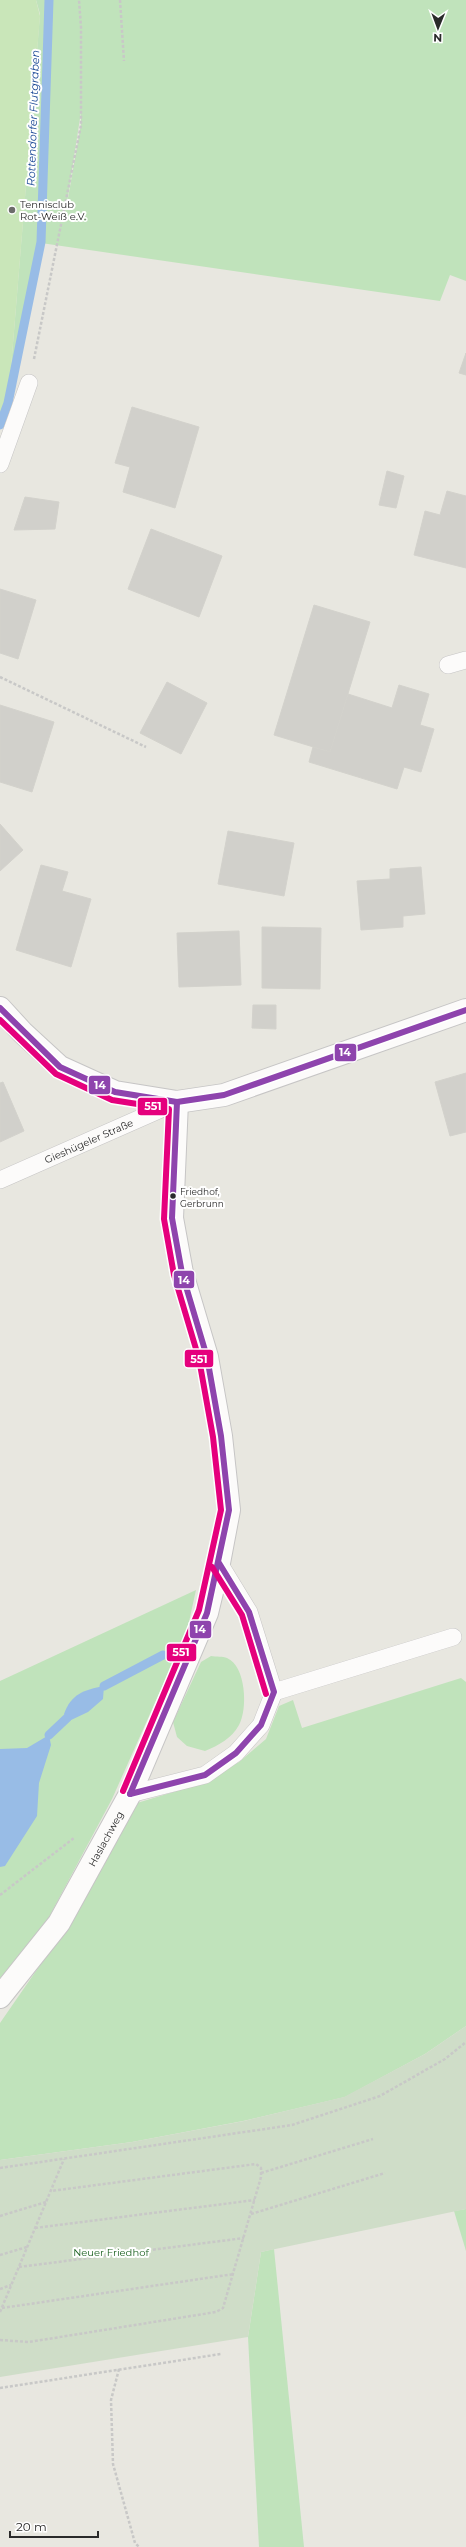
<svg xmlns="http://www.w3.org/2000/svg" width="466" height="2547" font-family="Montserrat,sans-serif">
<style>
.green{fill:#c0e3bb;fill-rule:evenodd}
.cemetery{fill:#cfddc8}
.pitch{fill:#c9e6b9}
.water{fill:#98bce6}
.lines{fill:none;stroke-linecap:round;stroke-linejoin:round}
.stream{stroke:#98bce6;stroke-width:9}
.building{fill:#d1d0cb;stroke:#d3d2cc}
.service-casing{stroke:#c6c5c5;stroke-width:18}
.minor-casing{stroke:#c6c5c5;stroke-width:24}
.tertiary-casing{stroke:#c6c5c5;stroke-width:24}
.path{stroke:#c8c8c7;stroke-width:2.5;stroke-dasharray:3 2;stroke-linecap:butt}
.service{stroke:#fcfbfa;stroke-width:17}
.minor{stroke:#fcfbfa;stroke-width:22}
.tertiary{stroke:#fcfbfa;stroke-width:22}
.bus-1-casing{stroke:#fff;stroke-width:9}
.bus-2-casing{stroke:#fff;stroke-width:9}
.bus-1{stroke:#8e44ad;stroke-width:6}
.bus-2{stroke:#e5007d;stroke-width:6}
.poi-dot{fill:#6c6c6a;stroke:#fff;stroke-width:1.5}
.bus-dot{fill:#2a2a2a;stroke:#fff;stroke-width:1.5}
.labels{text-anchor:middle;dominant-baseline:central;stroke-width:4;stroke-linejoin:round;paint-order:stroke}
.bus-label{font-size:9px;fill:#2a2a2a;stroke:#fff;text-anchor:start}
.poi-label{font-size:10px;fill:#2a2a2a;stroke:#fff;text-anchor:start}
.street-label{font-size:10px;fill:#2a2a2a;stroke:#fff}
.park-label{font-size:10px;fill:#1e6323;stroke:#fff}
.water-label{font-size:11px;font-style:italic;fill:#154494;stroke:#fff}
.line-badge{stroke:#fff;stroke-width:1.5}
.badge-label{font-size:11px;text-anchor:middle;font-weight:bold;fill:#fff}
</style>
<rect width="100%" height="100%" fill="#e8e7e0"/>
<g class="green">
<path d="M36,0H466V281L450,275L440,301L41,243L8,404L40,14ZM81,112V124L65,215Z"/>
<polygon points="196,1590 187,1631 112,1799 40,1934 0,1978 0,1681"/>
<path d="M211,1656C216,1657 223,1656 227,1658C246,1666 248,1709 239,1725C231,1739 219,1745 205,1751L187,1746L177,1737L173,1722L201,1662Z"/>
<polygon points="461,1678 466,1682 466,2026 425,2054 345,2097 243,2121 132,2142 0,2160 0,2023 83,1903 137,1803 200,1784 239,1762 266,1739 279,1706 293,1700 302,1728"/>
<polygon points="466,2209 466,2251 454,2211"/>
<polygon points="274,2249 304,2547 259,2547 248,2337 261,2252"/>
</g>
<polygon class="cemetery" points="466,2026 466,2209 261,2252 248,2337 0,2377 0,2160 132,2142 244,2121 344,2097 425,2054"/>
<polygon class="pitch" points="0,0 36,0 40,16 8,404 0,425"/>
<g class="water">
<path d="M104,1686L103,1699L88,1712L69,1721L64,1714C71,1694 84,1690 104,1686Z"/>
<polygon points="49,1735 51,1745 39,1783 37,1816 5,1866 0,1867 0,1749 27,1748"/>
</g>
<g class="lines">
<g class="stream">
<polyline points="0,425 8,403 41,242 49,0"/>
<polyline points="104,1686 163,1655"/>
<polyline points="49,1735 67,1718"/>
</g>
</g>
<g class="building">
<polygon points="466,353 466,375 459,373"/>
<polygon points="132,407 199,427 175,508 123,492 130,467 115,463"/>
<polygon points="387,471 404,476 396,508 379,505"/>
<polygon points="447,491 466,496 466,568 414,555 425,511 440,515"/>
<polygon points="25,497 59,502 55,529 14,530"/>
<polygon points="151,529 222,556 199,617 128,589"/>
<polygon points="0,589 36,600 18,659 0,653"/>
<polygon points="314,605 370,622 330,752 274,735"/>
<polygon points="167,682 207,703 181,754 140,733"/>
<polygon points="399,685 429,694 420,725 434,729 421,772 404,767 397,789 309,762 313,747 330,752 348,694 392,708"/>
<polygon points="0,705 54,722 32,792 0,782"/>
<polygon points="0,824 23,850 0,871"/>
<polygon points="228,831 294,843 284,896 218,884"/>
<polygon points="41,865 68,872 62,891 91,899 71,967 16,950"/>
<polygon points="421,867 425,914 403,916 403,927 361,930 357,881 390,879 390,869"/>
<polygon points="262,927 321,928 320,989 262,988"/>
<polygon points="239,931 241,985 179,987 177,933"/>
<polygon points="253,1005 276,1005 276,1029 252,1028"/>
<polygon points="466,1073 466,1132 450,1136 435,1082"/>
<polygon points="3,1082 24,1131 0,1142 0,1083"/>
</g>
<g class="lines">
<g class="service-casing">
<g id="service">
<polyline points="0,464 29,383"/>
<polyline points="448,665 466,660"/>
<path id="s1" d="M0,1180L177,1102"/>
<polyline points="274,1692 453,1637"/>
<polyline points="130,1794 205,1775 236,1753 261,1725 274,1692 249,1612 219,1563"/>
</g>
</g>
<g class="minor-casing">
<g id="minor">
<path id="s2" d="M0,1997L59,1923L130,1794L207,1613L219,1563L229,1510L221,1436L207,1357L182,1273L172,1218L177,1102"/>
</g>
</g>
<g class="tertiary-casing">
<polyline id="tertiary" points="0,1008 22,1032 60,1067 115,1092 177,1102 224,1095 466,1010"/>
</g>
<g class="path">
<polyline points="120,0 124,61"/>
<polyline points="34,359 81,125 81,27 79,0"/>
<polyline points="0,677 146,747"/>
<polyline points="0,1895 74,1838"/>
<polyline points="0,2168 292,2125 380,2096 445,2059 466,2042"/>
<polyline points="261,2173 373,2139"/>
<polyline points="251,2214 385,2173"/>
<polyline points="0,2216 46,2202"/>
<polyline points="35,2228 255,2200"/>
<polyline points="0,2255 27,2247"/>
<polyline points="19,2267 244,2238"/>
<polyline points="0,2289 11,2285"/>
<polyline points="2,2308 234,2274"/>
<polyline points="0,2312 64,2159"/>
<polyline points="0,2340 29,2342 216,2312 223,2308 261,2177 261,2168 256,2164 51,2191"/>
<polyline points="119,2369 111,2400 113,2464 135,2543 139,2547"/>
<polyline points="0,2388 221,2354"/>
</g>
<use href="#service" class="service"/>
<use href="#minor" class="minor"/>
<use href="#tertiary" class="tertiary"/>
<g class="bus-1-casing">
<g id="bus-1">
<polyline points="0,1008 60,1067 115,1092 177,1102 224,1095 466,1010"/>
<polyline points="130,1794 207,1613 229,1510 221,1436 207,1357 182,1273 172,1218 177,1102"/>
<polyline points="130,1794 205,1775 236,1753 261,1725 274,1692 249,1612 219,1563"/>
</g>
</g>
<g class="bus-2-casing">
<g id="bus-2">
<polyline points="0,1020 56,1074 112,1100 169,1109 164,1219 174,1275 199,1359 213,1437 221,1510 199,1610 123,1791"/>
<polyline points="212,1567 242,1615 266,1694"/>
</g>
</g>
<use href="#bus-1" class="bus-1"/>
<use href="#bus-2" class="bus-2"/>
</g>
<circle class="poi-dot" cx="12" cy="210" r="4"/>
<circle class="bus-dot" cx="173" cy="1196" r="3.5"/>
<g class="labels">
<g class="bus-label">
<text x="180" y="1191">Friedhof,<tspan x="180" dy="12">Gerbrunn</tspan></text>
</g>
<g class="poi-label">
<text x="20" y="204">Tennisclub<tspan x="20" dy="12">Rot-Weiß e.V.</tspan></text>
</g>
<g class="street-label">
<text stroke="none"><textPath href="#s1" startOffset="97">Gieshügeler Straße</textPath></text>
<text stroke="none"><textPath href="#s2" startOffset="191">Haslachweg</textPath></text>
</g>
<g class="park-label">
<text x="111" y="2252">Neuer Friedhof</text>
</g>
<g class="water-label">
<text transform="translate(33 118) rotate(-88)">Rottendorfer Flutgraben</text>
</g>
</g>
<g class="line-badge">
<rect x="334" y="1043" width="23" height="19" rx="4" fill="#8e44ad"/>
<rect x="88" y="1075" width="23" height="20" rx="4" fill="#8e44ad"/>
<rect x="137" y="1097" width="31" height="19" rx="4" fill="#e5007d"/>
<rect x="173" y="1270" width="22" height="19" rx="4" fill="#8e44ad"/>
<rect x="184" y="1349" width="30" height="19" rx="4" fill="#e5007d"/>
<rect x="189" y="1620" width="23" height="19" rx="4" fill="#8e44ad"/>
<rect x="166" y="1643" width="31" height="19" rx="4" fill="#e5007d"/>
</g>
<g class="badge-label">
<text x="345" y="1056">14</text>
<text x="100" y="1089">14</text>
<text x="153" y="1110">551</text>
<text x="184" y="1284">14</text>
<text x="199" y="1363">551</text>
<text x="200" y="1633">14</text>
<text x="181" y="1656">551</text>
</g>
<g transform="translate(438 28) rotate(181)" stroke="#ffffff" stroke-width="3" paint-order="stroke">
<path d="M0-3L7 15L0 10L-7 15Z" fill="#2a2a2a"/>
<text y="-6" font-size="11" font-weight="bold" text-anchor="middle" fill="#2a2a2a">N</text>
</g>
<path d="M10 2531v6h88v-6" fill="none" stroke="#2a2a2a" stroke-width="2"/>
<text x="16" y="2531" font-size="12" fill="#2a2a2a" stroke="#ffffff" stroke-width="3" paint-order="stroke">20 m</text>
</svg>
